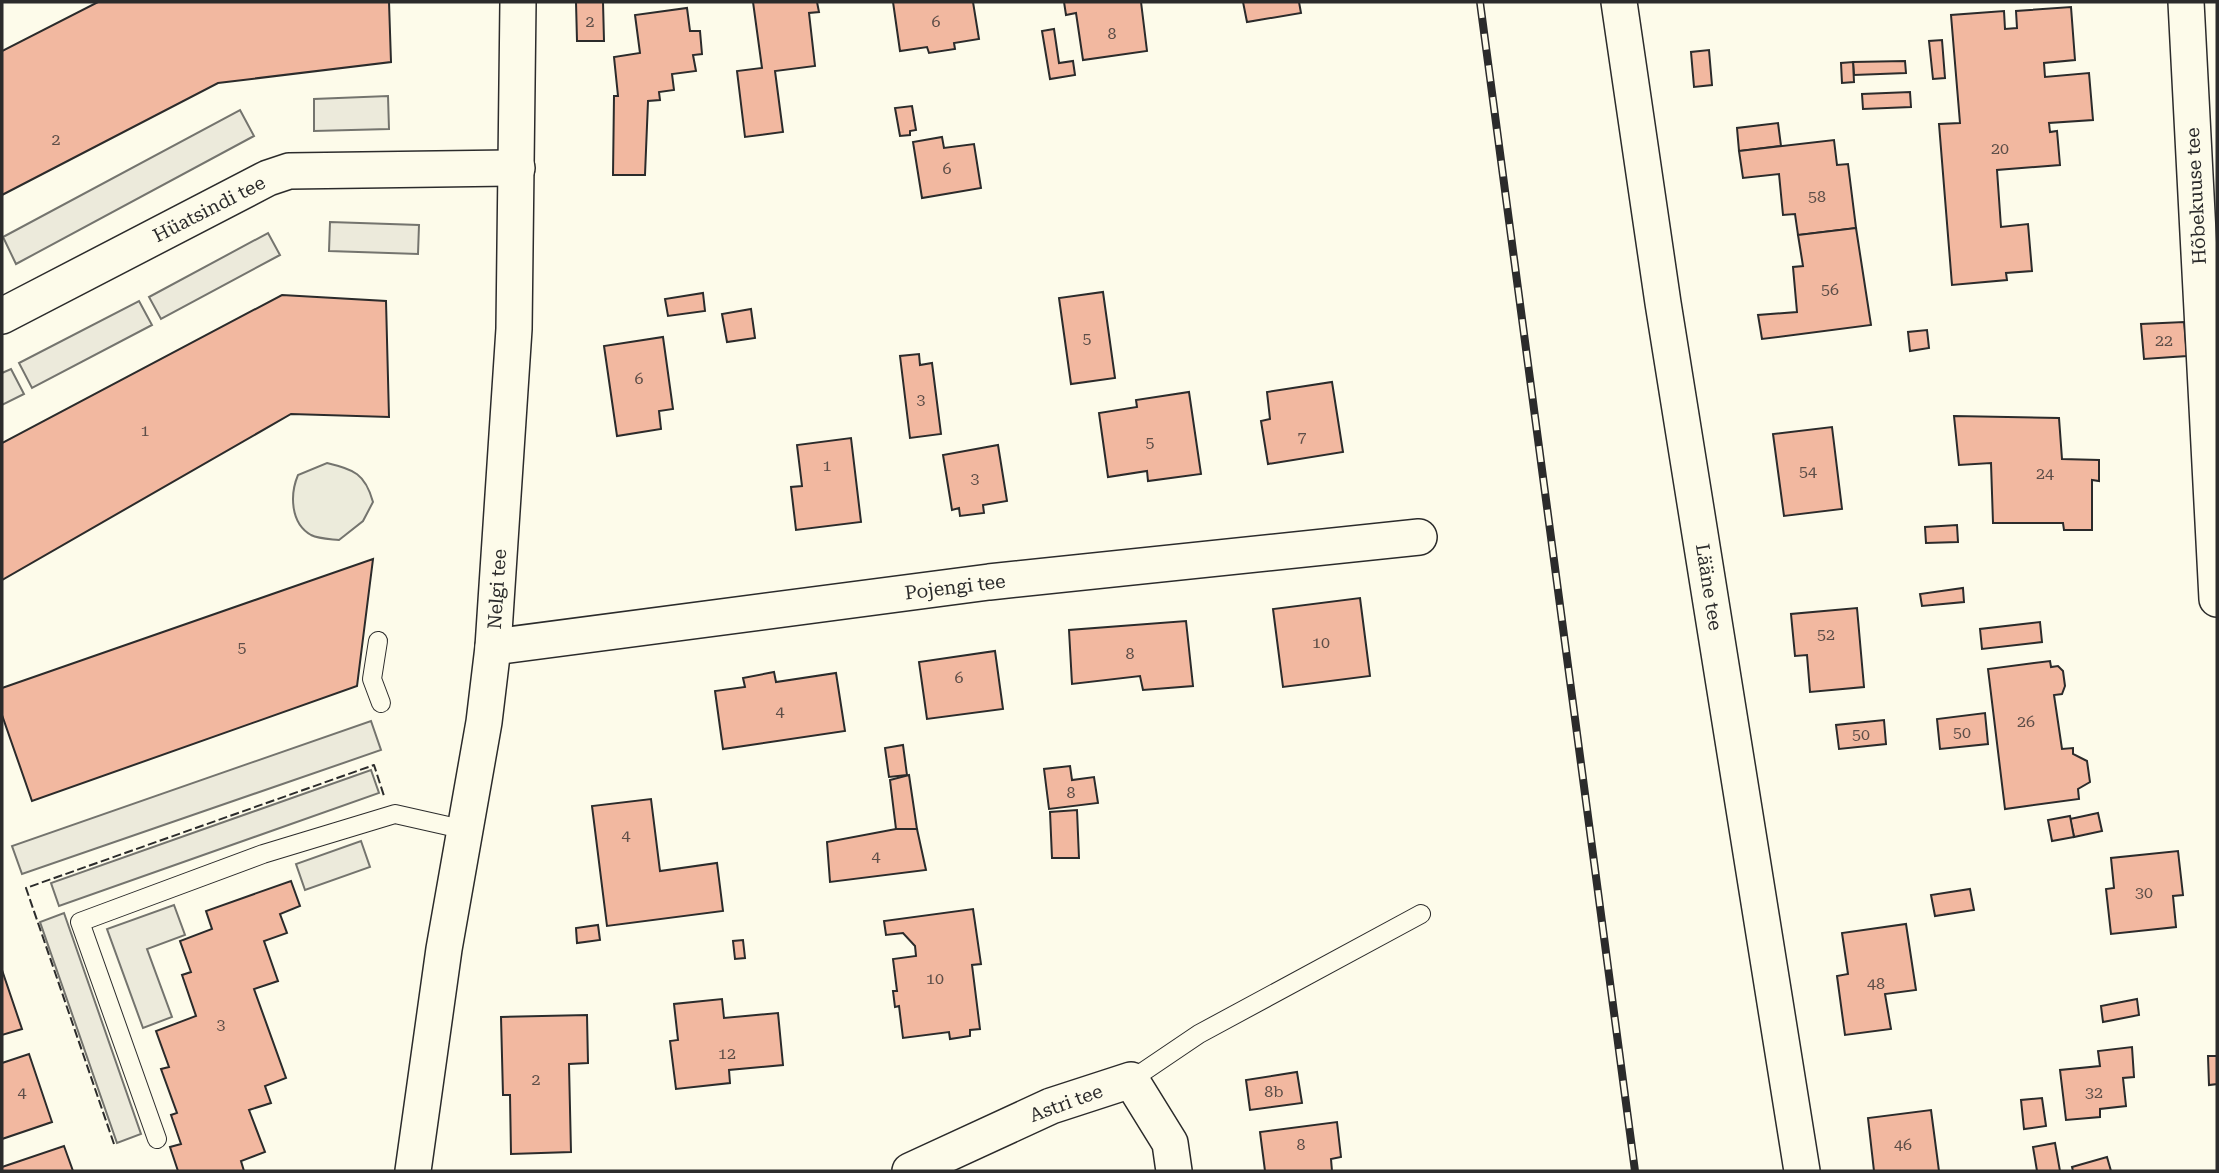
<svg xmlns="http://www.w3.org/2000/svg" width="2219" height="1173" font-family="'Roboto Serif',serif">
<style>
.green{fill:#ecebdb;stroke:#74746e;stroke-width:2}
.parking{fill:#eceadb;stroke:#74746e;stroke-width:2}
.building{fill:#f2b8a0;stroke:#2b2b2b;stroke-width:2}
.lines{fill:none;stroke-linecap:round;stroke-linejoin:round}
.service-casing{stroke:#2b2b2b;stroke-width:20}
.minor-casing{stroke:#2b2b2b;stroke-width:38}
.service{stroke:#fdfbea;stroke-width:18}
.minor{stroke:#fdfbea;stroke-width:35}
.rail-casing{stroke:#2b2b2b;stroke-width:8}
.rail{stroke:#fdfbea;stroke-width:5;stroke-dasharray:16;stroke-linecap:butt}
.fence{stroke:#2b2b2b;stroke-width:2;stroke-dasharray:9 3.5;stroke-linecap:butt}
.labels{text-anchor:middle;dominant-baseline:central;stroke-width:5;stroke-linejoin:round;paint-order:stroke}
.number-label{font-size:16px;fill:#5d4e48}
.street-label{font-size:19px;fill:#2b2b2b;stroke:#fdfbea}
</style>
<rect width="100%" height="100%" fill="#fdfbea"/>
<path class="green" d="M327,463C354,470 365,473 373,502L363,521L339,540C331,539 319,539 311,535C290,523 290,494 298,475Z"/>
<g class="parking">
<polygon points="388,96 389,129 314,131 314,99"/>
<polygon points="240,110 254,136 16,264 3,237"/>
<polygon points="330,222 419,225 418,254 329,251"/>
<polygon points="268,233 280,255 161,319 149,297"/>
<polygon points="139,301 152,325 32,388 19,363"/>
<polygon points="11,369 24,394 2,405 2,373"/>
<polygon points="371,721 381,750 22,874 12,846"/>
<polygon points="371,770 379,793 59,906 51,883"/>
<polygon points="361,841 370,867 305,890 296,864"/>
<polygon points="174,905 185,935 147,949 172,1017 143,1028 107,929"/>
<polygon points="64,913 141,1134 117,1143 40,922"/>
</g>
<g class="building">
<polygon points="98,2 389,2 391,62 218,83 2,195 2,51"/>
<polygon points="576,2 603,2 604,41 577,41"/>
<polygon points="753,2 817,2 819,12 809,13 815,66 775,71 783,132 745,137 737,71 762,68"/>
<polygon points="893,2 973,2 979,39 954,43 955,49 929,53 927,47 900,51"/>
<polygon points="1064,2 1141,2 1147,51 1083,60 1076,13 1066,15"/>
<polygon points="1243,2 1299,2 1301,13 1247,22"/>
<polygon points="2071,7 2075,60 2044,63 2045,77 2089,73 2093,120 2049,123 2050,132 2057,131 2060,165 1997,170 2001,227 2028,224 2032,271 2006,273 2007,280 1952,285 1939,124 1960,123 1951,15 2004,11 2005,29 2017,28 2016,11"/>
<polygon points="687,8 690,31 700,31 702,54 693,55 696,71 672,74 674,90 659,92 660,100 648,101 645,175 613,175 614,96 618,96 614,57 640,53 635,15"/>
<polygon points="1054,29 1059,63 1073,61 1075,75 1050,79 1042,31"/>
<polygon points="1942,40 1945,78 1933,79 1929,41"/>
<polygon points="1709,50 1712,85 1694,87 1691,52"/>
<polygon points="1905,61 1906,73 1854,75 1853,62"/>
<polygon points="1853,62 1854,82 1842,83 1841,63"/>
<polygon points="1910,92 1911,107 1863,109 1862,94"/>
<polygon points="912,106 916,130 910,131 910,135 900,136 895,108"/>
<polygon points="1778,123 1781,146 1739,151 1737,128"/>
<polygon points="942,137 944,148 974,144 981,188 922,198 913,142"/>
<polygon points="1834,140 1837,165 1848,164 1856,228 1798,235 1795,214 1783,215 1779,174 1743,178 1739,151"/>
<polygon points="1856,228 1871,325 1762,339 1758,315 1797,312 1793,267 1803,266 1798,235"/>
<polygon points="1103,292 1115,378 1071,384 1059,298"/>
<polygon points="703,293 705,311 668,316 665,299"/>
<polygon points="282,295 386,301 389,417 291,414 2,580 2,443"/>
<polygon points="751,309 755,338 727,342 722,314"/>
<polygon points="2184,322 2187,356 2144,359 2141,324"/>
<polygon points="1927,330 1929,348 1910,351 1908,332"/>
<polygon points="663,337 673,409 659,411 661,429 617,436 604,346"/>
<polygon points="919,354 920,365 932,363 941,434 910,438 900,356"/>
<polygon points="1332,382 1343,452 1268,464 1261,421 1270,419 1267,392"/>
<polygon points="1189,392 1201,474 1148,481 1147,471 1108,477 1099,413 1137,407 1136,400"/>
<polygon points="1954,416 2059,418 2062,459 2099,460 2099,481 2092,480 2092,530 2064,530 2063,523 1993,523 1991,463 1959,465"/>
<polygon points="1832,427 1842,509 1784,516 1773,434"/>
<polygon points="851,438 861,522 796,530 791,487 802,486 797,445"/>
<polygon points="998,445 1007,501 983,505 984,513 960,516 959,508 952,510 943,455"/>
<polygon points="1957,525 1958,542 1926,543 1925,527"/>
<polygon points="373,559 357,686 32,801 2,715 2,688"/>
<polygon points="1963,588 1964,602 1922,606 1920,594"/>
<polygon points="1360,598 1370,676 1283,687 1273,609"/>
<polygon points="1857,608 1864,687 1810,692 1807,655 1795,656 1791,614"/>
<polygon points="1186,621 1193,686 1143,690 1140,676 1072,684 1069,630"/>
<polygon points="2040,622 2042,642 1982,649 1980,629"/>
<polygon points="995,651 1003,709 927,719 919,662"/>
<polygon points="2050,661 2051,667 2058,666 2063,671 2065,686 2062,694 2054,695 2062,749 2073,748 2073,754 2087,761 2090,782 2078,789 2079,799 2005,809 1988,669"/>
<polygon points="774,672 776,682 836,673 845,731 723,749 715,691 745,687 743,678"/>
<polygon points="1985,713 1988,744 1940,749 1937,719"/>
<polygon points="1884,720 1886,744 1839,749 1836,725"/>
<polygon points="903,745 907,775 889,777 885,748"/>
<polygon points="1070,766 1072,780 1094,777 1098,803 1049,809 1044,769"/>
<polygon points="909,775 917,829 896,829 890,780"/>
<polygon points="651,799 660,871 717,863 723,911 607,926 592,806"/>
<polygon points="1077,810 1079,858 1052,858 1050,812"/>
<polygon points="2098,813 2102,831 2074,837 2070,819"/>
<polygon points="2070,816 2074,837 2052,841 2048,820"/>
<polygon points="896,829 917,829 926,870 830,882 827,842"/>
<polygon points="2178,851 2183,895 2173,896 2176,927 2111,934 2106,889 2114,888 2111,858"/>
<polygon points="291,881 300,906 280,914 287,933 264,941 278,981 254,989 286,1078 265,1086 271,1103 249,1110 265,1152 241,1161 244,1171 178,1171 170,1147 181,1144 171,1115 177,1113 161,1069 169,1067 156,1031 196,1016 182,975 191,972 180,941 212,929 206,911"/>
<polygon points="1970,889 1974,910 1935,916 1931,895"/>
<polygon points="973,909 981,964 972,965 980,1029 970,1030 970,1036 950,1039 949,1032 903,1038 899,1006 895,1007 893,991 897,991 893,959 916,956 915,946 903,933 886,935 884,921"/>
<polygon points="1906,924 1916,990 1885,994 1891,1029 1845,1035 1837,976 1848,974 1842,933"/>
<polygon points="598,925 600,940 577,943 576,928"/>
<polygon points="743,940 745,958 735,959 733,941"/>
<polygon points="2,970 22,1029 2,1035"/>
<polygon points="722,999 724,1018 778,1013 783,1065 729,1070 730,1083 676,1089 670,1041 678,1040 674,1004"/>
<polygon points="2137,999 2139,1015 2103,1022 2101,1006"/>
<polygon points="587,1015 588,1063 569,1064 571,1152 511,1154 510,1095 503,1095 501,1017"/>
<polygon points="2132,1047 2134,1077 2123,1078 2126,1106 2100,1109 2100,1117 2066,1120 2060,1070 2100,1066 2098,1051"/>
<polygon points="29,1054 52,1122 2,1139 2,1063"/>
<polygon points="2208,1056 2217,1056 2217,1084 2209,1085"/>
<polygon points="1297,1072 1302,1103 1250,1110 1246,1080"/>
<polygon points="2042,1098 2046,1126 2024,1129 2021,1100"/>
<polygon points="1931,1110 1939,1171 1874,1171 1868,1118"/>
<polygon points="1337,1122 1341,1157 1331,1159 1332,1171 1265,1171 1260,1132"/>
<polygon points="2055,1143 2060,1171 2037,1171 2033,1147"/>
<polygon points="64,1146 73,1171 2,1171 2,1167"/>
<polygon points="2107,1157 2111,1171 2073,1171 2072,1167"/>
</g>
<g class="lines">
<g class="service-casing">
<g id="service">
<polyline points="378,641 372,679 381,703"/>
<polyline points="1131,1080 1199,1034 1421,914"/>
<polyline points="157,1139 80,922 263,854 395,814 466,830"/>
</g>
</g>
<g class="minor-casing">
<g id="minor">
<polyline points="1619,2 1663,303 1802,1171"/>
<polyline points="2186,2 2217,599"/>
<polyline points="2,316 268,178 289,171 517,168"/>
<polyline points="493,647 989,582 1419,537"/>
<polyline points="413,1171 444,949 484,722 493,647 514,329 518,2"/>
<polyline points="910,1171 1051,1106 1131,1080 1170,1143 1174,1171"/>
</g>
</g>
<use href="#service" class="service"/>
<use href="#minor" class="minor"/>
<g class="rail-casing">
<polyline id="rail" points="1480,2 1635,1171"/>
</g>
<use href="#rail" class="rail"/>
<polyline class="fence" points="114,1144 26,888 374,765 384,796"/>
</g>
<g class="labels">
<g class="number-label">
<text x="590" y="21">2</text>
<text x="936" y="21">6</text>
<text x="1112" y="33">8</text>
<text x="56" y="139">2</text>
<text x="2000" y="148">20</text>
<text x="947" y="168">6</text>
<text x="1817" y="196">58</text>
<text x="1830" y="289">56</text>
<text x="1087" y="338">5</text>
<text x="2164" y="340">22</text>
<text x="639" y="378">6</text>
<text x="921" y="399">3</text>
<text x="145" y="430">1</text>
<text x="1302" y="436">7</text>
<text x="1150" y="442">5</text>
<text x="827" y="465">1</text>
<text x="1808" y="471">54</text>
<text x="2045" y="473">24</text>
<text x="975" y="478">3</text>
<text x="1826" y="634">52</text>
<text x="1321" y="642">10</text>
<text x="242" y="647">5</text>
<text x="1130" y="653">8</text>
<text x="959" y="677">6</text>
<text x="780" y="711">4</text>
<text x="2026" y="721">26</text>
<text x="1962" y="732">50</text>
<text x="1861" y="734">50</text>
<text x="1071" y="792">8</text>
<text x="626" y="835">4</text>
<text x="876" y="856">4</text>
<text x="2144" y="892">30</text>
<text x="935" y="978">10</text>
<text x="1876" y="983">48</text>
<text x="221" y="1024">3</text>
<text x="727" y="1053">12</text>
<text x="536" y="1079">2</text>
<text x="1274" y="1091">8b</text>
<text x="22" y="1092">4</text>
<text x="2094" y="1092">32</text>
<text x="1301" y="1144">8</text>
<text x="1903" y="1144">46</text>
</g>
<g class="street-label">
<text transform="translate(2196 196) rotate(-93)">Hõbekuuse tee</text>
<text transform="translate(209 209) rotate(-27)">Hüatsindi tee</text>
<text transform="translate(955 587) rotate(-7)">Pojengi tee</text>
<text transform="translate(1709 587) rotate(81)">Lääne tee</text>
<text transform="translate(497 589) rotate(-86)">Nelgi tee</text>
<text transform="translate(1066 1103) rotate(-20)">Astri tee</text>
</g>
</g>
<rect width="2219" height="1173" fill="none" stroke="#2b2b2b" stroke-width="7"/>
</svg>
